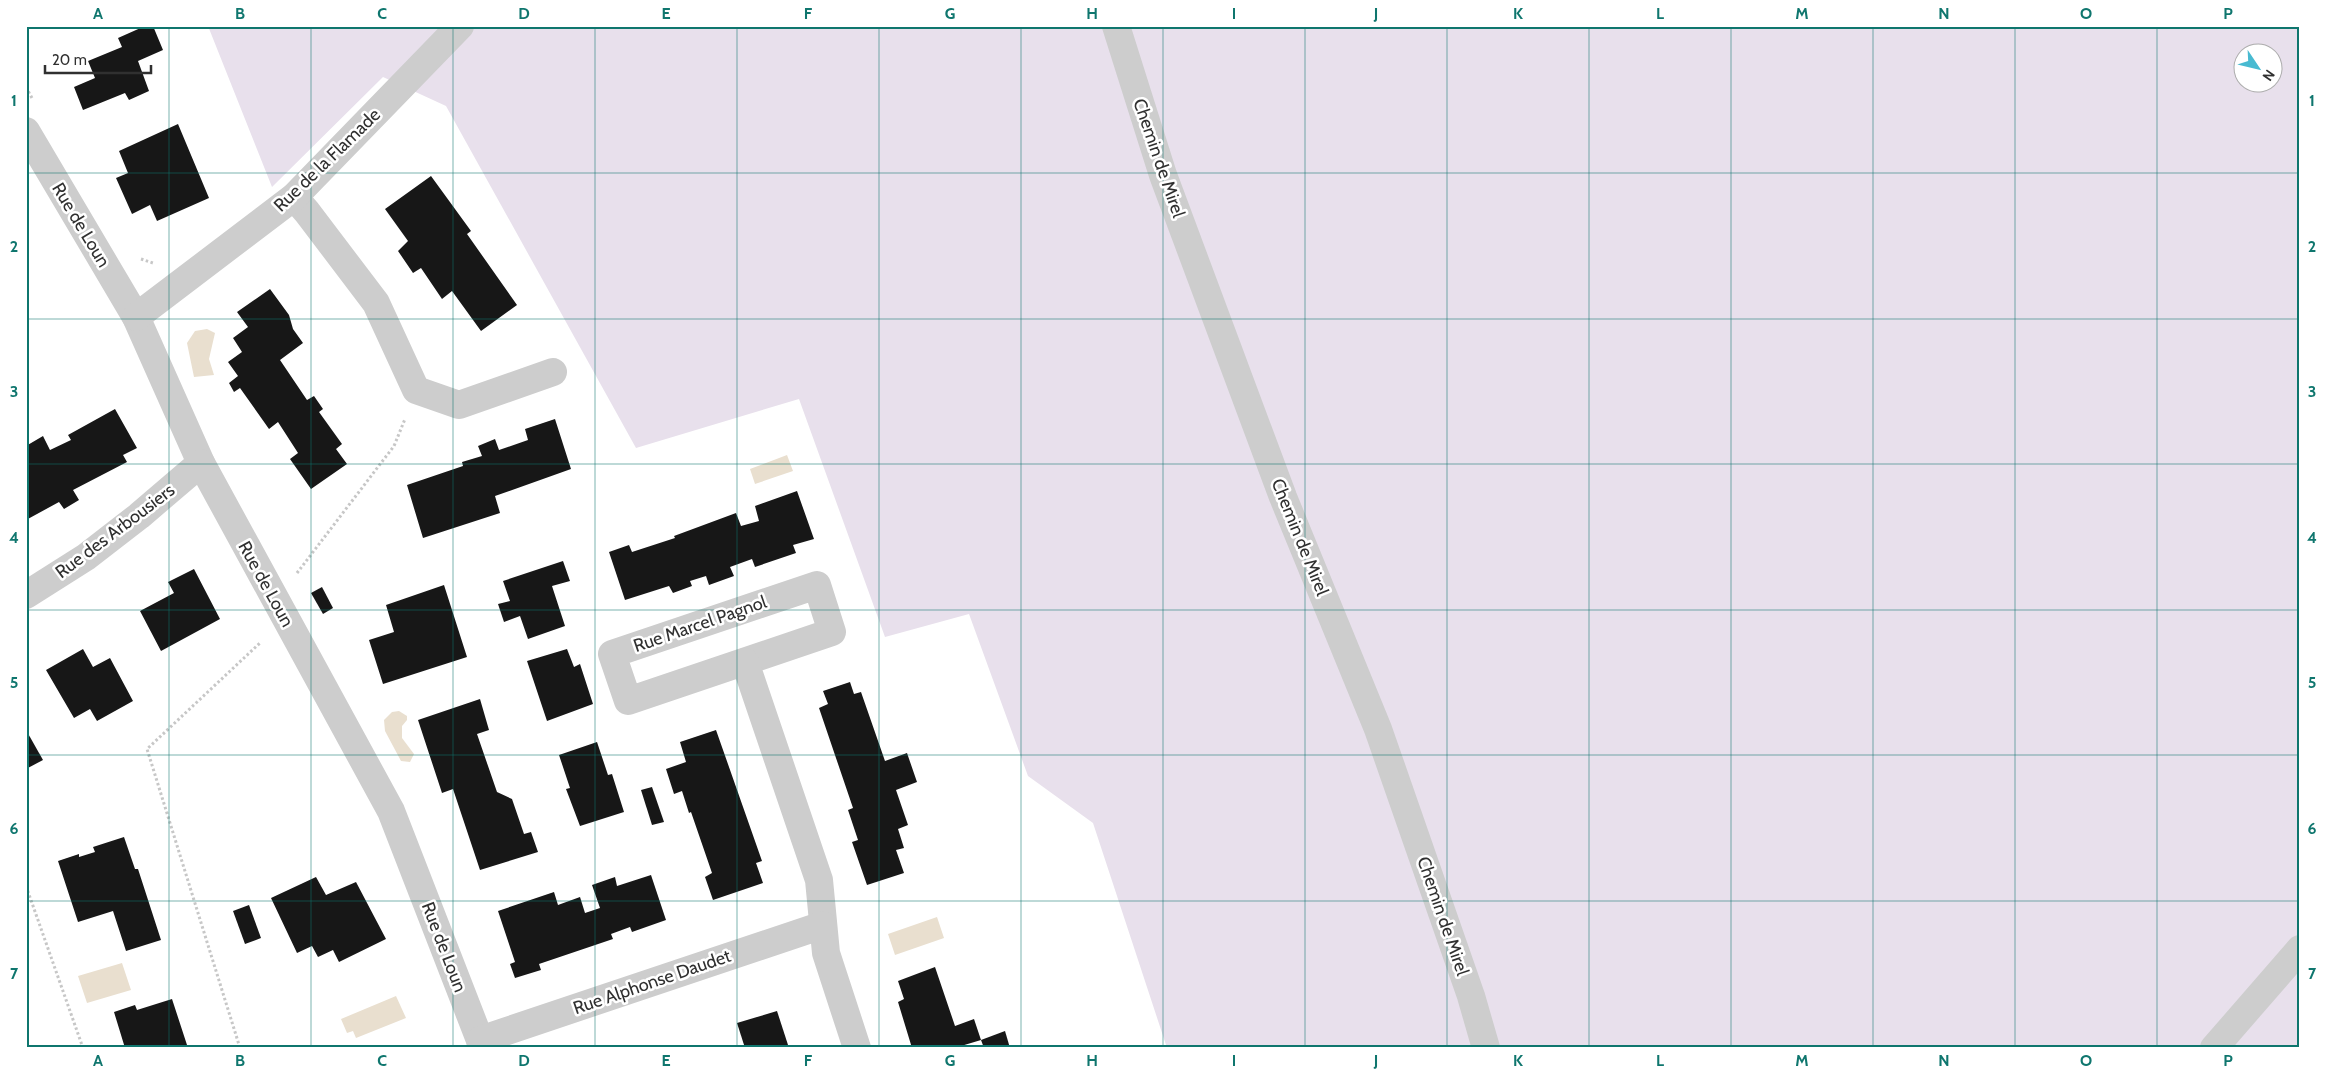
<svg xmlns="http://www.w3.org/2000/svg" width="2326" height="1074" font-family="Cabin,sans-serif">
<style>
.green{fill:#e8e0ec;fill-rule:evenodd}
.water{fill:#e9dfcf}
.building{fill:#171717}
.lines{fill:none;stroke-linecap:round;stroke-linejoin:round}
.path{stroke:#c7c7c7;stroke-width:3;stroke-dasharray:2.5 2.5;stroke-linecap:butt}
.minor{stroke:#cdcdcd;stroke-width:28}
.grid{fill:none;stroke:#0f766e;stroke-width:1;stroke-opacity:0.55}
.labels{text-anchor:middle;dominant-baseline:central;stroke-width:5;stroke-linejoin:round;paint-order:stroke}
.street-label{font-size:18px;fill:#303030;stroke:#fff}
.neatline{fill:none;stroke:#0f766e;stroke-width:2}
.grid-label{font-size:16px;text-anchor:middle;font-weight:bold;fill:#0f766e}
</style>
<rect width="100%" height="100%" fill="#fff"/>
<path class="green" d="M208,26H2300V1048H1167L1093,823L1028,776L969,614L885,637L799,399L636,448L446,106L383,77L272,187ZM2244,52H2274V82H2244Z"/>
<g class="water">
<polygon points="207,329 215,333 209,359 214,375 194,377 187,343 195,331"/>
<polygon points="787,455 793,471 755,484 750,469"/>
<polygon points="399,711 407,716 407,720 402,726 402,738 414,754 410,762 401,761 385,731 384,720 392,712"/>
<polygon points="937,917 944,938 895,955 888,934"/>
<polygon points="122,963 131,990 87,1003 78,976"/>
<polygon points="396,996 406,1018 356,1038 353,1031 347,1033 341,1019"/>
</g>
<g class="building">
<polygon points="145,26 153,26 163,50 138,61 149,91 129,100 125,93 83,110 74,87 95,78 88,61 122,47 118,38"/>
<polygon points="178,124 209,198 157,221 150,205 132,214 116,178 128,173 119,151"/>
<polygon points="431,176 471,231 467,234 517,305 481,331 452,291 442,299 421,268 413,273 398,251 408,241 385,209"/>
<polygon points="270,289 289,315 293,329 303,343 280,360 307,400 314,396 323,409 319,412 342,444 336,449 347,464 311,489 290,459 298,453 278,422 269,429 240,388 234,392 229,383 238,376 228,362 242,352 233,338 248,327 237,312"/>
<polygon points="115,409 137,448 123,455 127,462 73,490 79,500 64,509 59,502 26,520 26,446 43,436 50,450 71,440 68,435"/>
<polygon points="555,419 571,469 495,496 500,513 423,538 407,485 463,466 462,462 482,456 478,446 495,439 499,450 528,440 525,429"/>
<polygon points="797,491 814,539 793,545 796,553 755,567 752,559 730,567 734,576 709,585 706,576 690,581 692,586 673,593 669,586 625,600 609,552 629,545 632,552 675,538 674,536 736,513 741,526 759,521 755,506"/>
<polygon points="563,561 570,581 552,586 565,626 528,639 520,616 504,622 498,604 510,601 503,581"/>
<polygon points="194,569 220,619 161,651 140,611 174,593 168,582"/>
<polygon points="444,585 467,657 383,684 369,640 394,632 386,605"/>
<polygon points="322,587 333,608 323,614 311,593"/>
<polygon points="83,649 93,667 110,658 133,701 97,721 90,709 74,718 46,670"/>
<polygon points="567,649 574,667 580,664 593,704 547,721 527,661"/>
<polygon points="850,682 854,694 861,692 885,761 907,753 917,782 896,790 908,825 898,829 904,848 896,850 904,873 867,885 852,842 858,840 848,810 853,808 819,708 828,704 823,691"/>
<polygon points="480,699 489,730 477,734 497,792 512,799 524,834 531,832 538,852 480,870 453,789 442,793 418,720"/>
<polygon points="26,730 43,760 26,769"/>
<polygon points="716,730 762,861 756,863 763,883 713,900 705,877 712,873 691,812 689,813 682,791 674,794 666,769 686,762 680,742"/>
<polygon points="597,742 608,775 612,774 624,812 580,826 566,789 570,788 559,755"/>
<polygon points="652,787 664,822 652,825 641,790"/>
<polygon points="124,837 135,869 138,869 161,940 126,951 113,911 78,922 58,861 79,854 79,857 95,852 93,847"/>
<polygon points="651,875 666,920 632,932 630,927 611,934 613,939 610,940 539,964 541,970 515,978 510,964 515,962 498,911 554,892 558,905 580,897 585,913 600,908 592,885 615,877 617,886"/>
<polygon points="316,877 326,895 356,882 386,939 339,962 333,950 318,957 312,946 297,953 271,898"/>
<polygon points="249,905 261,938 245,944 233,911"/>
<polygon points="935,967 955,1026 974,1019 981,1040 961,1046 962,1048 912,1048 898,1002 904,999 898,981"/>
<polygon points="172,999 188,1048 125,1048 114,1012 135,1005 137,1010"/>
<polygon points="777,1011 789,1048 745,1048 737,1023"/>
<polygon points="1005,1031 1010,1048 984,1048 981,1040"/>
</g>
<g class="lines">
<g class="path">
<polyline points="26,87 33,100"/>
<polyline points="141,259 153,263"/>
<polyline points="297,573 394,446 405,419"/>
<polyline points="26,886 83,1048"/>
<polyline points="240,1048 147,749 261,642"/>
</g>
<g class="minor">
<polyline points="1116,26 1163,175 1283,497 1378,729 1471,996 1486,1048"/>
<polyline points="26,131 136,317 201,463 391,811 483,1048"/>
<polyline points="294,197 307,212 376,303 416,390 459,405 553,372"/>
<polyline points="136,317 294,197 460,26"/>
<polygon points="817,585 832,632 628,701 612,654"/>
<polyline points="26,595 86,557 139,516 201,463"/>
<polyline points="745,662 819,880 826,953 857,1048"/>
<polyline points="480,1040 823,925"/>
<polyline points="2214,1048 2300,949"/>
</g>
</g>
<path class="grid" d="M169,26V1048M311,26V1048M453,26V1048M595,26V1048M737,26V1048M879,26V1048M1021,26V1048M1163,26V1048M1305,26V1048M1447,26V1048M1589,26V1048M1731,26V1048M1873,26V1048M2015,26V1048M2157,26V1048M26,173H2300M26,319H2300M26,464H2300M26,610H2300M26,755H2300M26,901H2300"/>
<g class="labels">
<g class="street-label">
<text transform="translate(1159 158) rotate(71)">Chemin de Mirel</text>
<text transform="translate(327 160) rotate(-44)">Rue de la Flamade</text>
<text transform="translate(81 225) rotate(59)">Rue de Loun</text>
<text transform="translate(115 531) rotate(-37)">Rue des Arbousiers</text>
<text transform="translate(1300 537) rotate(68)">Chemin de Mirel</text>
<text transform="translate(266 584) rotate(61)">Rue de Loun</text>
<text transform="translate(700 624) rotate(-19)">Rue Marcel Pagnol</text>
<text transform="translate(1443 916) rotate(71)">Chemin de Mirel</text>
<text transform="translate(444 947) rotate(69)">Rue de Loun</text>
<text transform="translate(652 982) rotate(-19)">Rue Alphonse Daudet</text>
</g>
</g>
<rect width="2326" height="1074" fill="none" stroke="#ffffff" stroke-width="55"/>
<g transform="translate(2258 68) rotate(125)"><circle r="24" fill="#ffffff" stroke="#acacac"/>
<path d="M0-4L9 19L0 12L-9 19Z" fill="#48bad1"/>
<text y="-8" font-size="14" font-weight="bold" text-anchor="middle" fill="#303030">N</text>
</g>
<path d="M45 65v8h106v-8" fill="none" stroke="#303030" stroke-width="2.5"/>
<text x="52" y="65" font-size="15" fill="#303030" stroke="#ffffff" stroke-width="4" paint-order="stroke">20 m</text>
<rect x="28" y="28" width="2270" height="1018" class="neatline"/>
<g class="grid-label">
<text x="98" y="19">A</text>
<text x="240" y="19">B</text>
<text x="382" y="19">C</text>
<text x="524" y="19">D</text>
<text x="666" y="19">E</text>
<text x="808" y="19">F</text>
<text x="950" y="19">G</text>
<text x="1092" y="19">H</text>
<text x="1234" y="19">I</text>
<text x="1376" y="19">J</text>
<text x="1518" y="19">K</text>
<text x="1660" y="19">L</text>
<text x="1802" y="19">M</text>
<text x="1944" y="19">N</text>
<text x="2086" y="19">O</text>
<text x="2228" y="19">P</text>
<text x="14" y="106">1</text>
<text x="2312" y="106">1</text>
<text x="14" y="252">2</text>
<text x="2312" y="252">2</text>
<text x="14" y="397">3</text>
<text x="2312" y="397">3</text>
<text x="14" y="543">4</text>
<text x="2312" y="543">4</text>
<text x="14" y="688">5</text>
<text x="2312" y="688">5</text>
<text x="14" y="834">6</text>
<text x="2312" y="834">6</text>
<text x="14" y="979">7</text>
<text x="2312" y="979">7</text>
<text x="98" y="1066">A</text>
<text x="240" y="1066">B</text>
<text x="382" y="1066">C</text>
<text x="524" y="1066">D</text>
<text x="666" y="1066">E</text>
<text x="808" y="1066">F</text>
<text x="950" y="1066">G</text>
<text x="1092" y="1066">H</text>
<text x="1234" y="1066">I</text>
<text x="1376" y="1066">J</text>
<text x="1518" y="1066">K</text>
<text x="1660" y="1066">L</text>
<text x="1802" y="1066">M</text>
<text x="1944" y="1066">N</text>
<text x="2086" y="1066">O</text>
<text x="2228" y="1066">P</text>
</g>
</svg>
